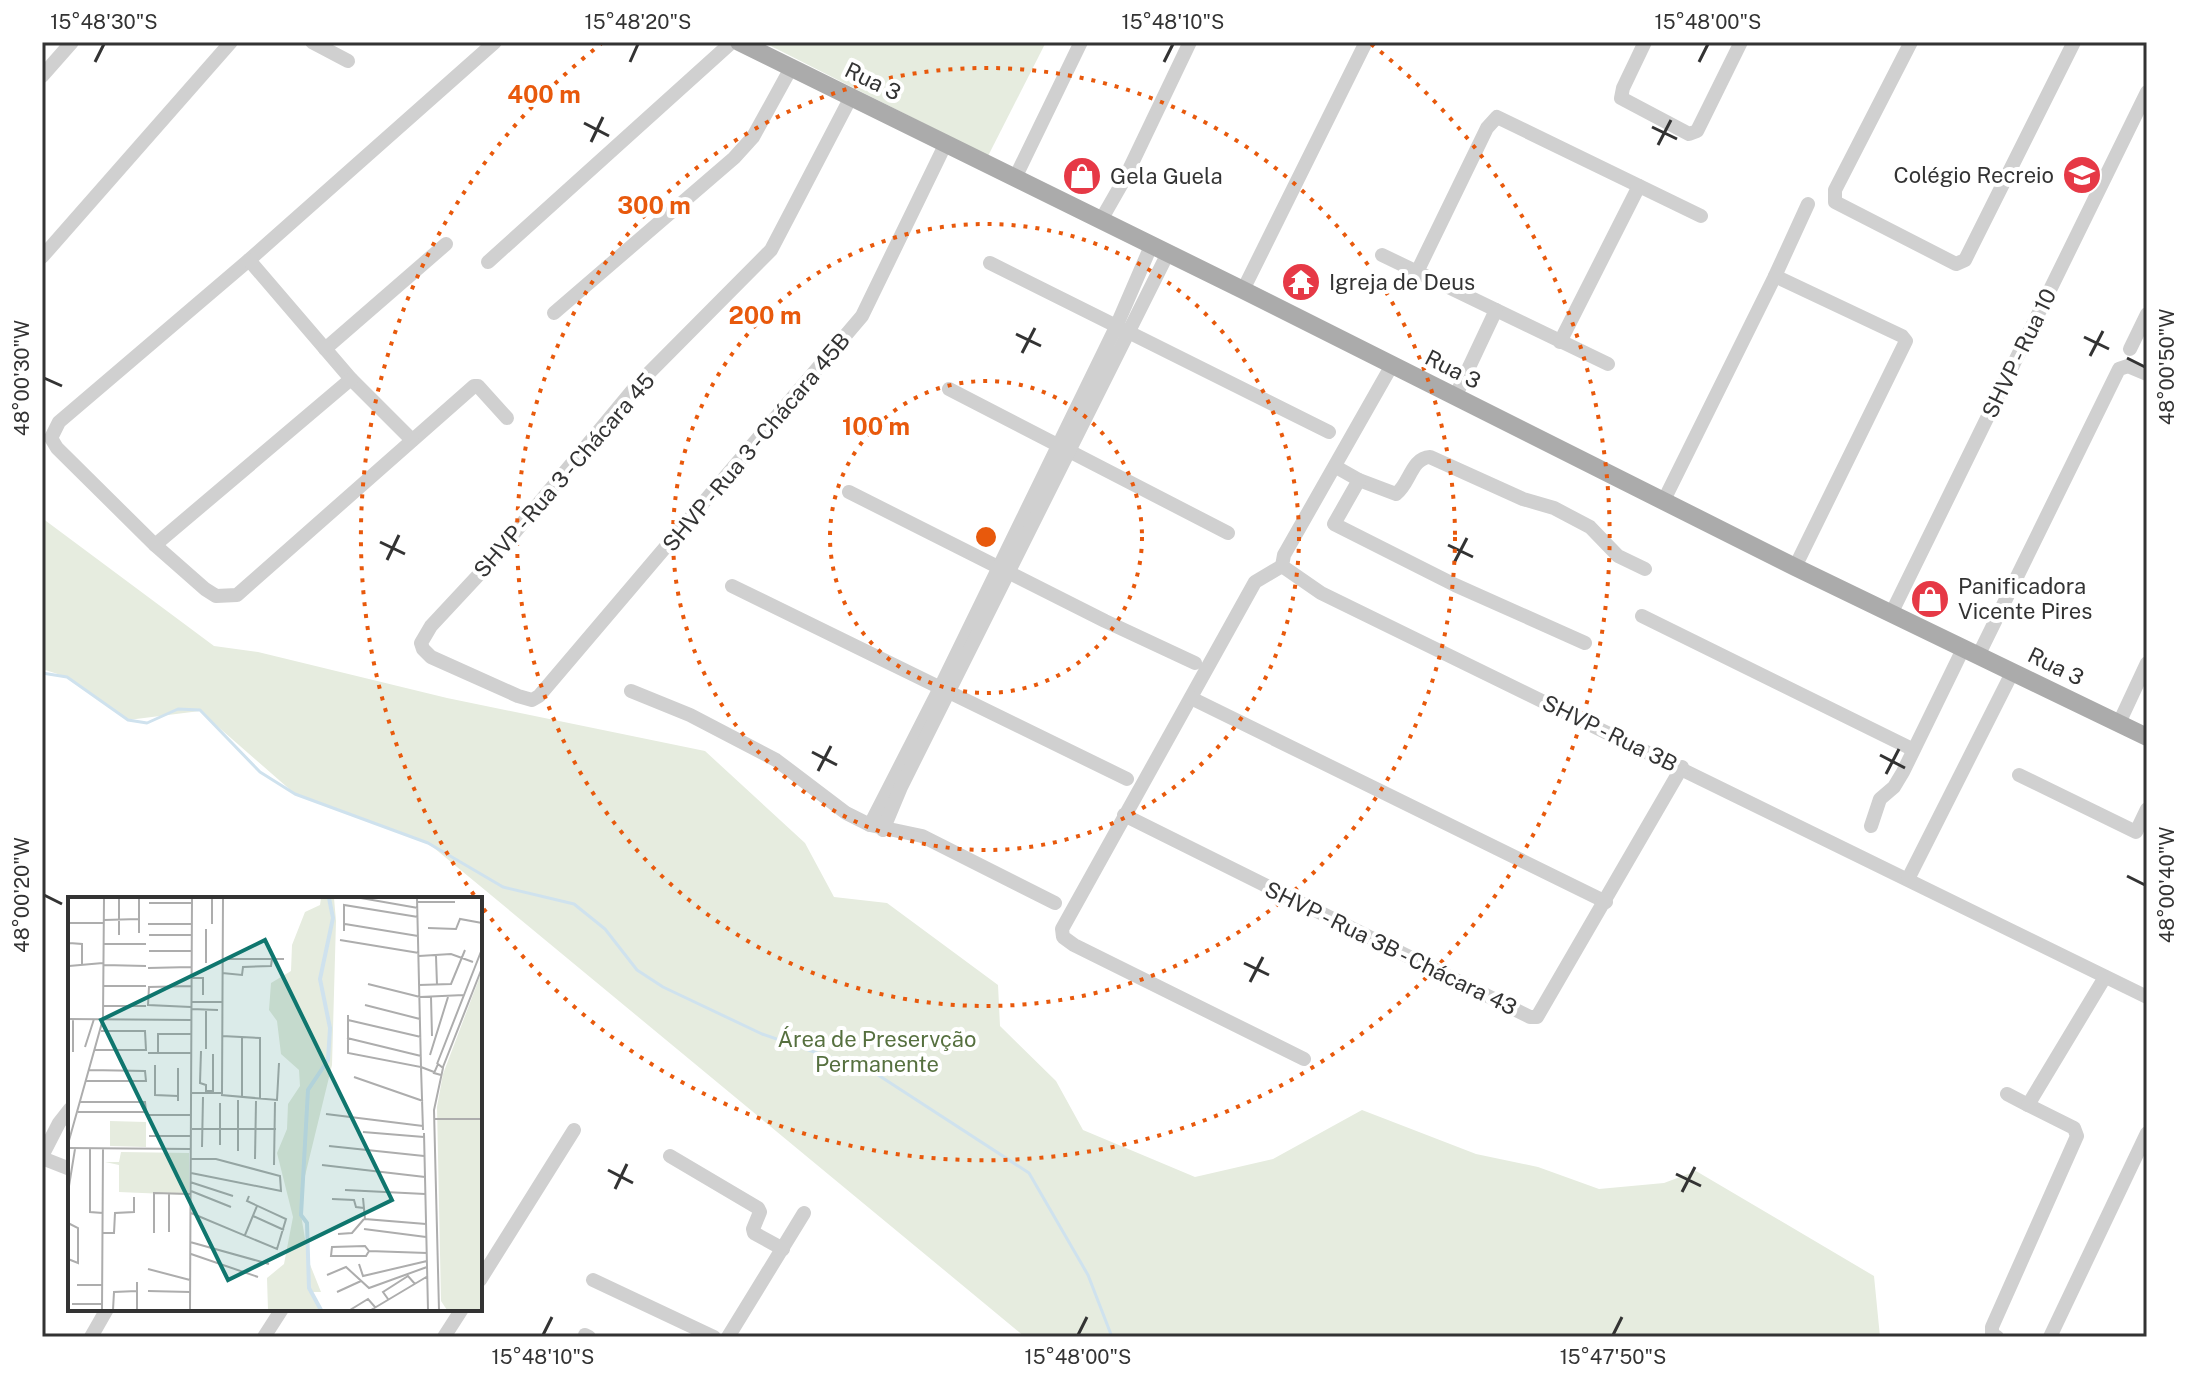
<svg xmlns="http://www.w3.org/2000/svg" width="2189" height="1379" font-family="'Public Sans',sans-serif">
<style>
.green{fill:#e6ecdf}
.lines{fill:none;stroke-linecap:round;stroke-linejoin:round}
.stream{stroke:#cfe2ee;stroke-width:3}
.minor{stroke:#d0d0d0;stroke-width:14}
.major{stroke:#ababab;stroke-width:18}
.ticks{fill:none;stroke:#333;stroke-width:3}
.ring{fill:none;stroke:#e8590c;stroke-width:4;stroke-dasharray:4 8}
.labels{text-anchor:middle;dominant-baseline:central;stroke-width:8;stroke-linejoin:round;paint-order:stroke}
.street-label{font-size:22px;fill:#333;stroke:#fff}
.poi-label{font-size:22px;fill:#333;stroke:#fff;text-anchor:start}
.park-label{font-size:22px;fill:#56703f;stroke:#fff}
.inset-river{fill:none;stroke:#cfe2ee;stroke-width:4}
.inset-road{fill:none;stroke:#adadad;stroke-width:2}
.view{fill:#0f766e;fill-opacity:0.15;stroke:#0f766e;stroke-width:4}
.inset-edge{fill:none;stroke:#333;stroke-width:4}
.centre{fill:#e8590c;stroke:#fff;stroke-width:4}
.ring-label{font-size:24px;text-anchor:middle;font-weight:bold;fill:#e8590c;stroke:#fff;stroke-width:8;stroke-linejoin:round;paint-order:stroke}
.neatline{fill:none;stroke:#333;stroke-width:3}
.ticks-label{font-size:20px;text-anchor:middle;fill:#333}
</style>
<rect width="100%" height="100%" fill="#fff"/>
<g class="green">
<polygon points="763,42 1046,42 988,156"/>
<polygon points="42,518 214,646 258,652 447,698 705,751 805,843 834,897 887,903 998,985 1000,1026 1056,1081 1083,1130 1195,1177 1273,1159 1362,1110 1476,1154 1538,1167 1599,1189 1664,1183 1696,1171 1874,1276 1880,1337 1025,1337 428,843 295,794 200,711 128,720 67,677 42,669"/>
</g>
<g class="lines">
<polyline class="stream" points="42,673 67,677 128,720 147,723 178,709 200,710 260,772 295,794 428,843 503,887 574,904 605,929 637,970 663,987 762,1034 875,1073 1029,1173 1088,1275 1112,1337"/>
<g class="minor">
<polyline points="312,42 348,61"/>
<polyline points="495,42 249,260 59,422 51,438 57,448 155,545 205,589 216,596 237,595 474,386 478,386 507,418"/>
<polyline points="1645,42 1623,88 1621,98 1689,134 1697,131 1701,123 1741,42"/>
<polyline points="1911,42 1835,190 1835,202 1956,264 1965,260 2074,42"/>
<polyline points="42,76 72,42"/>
<polyline points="851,97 771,250 637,385 486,567 431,626 421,643 423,649 431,657 518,696 532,700 539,696 862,316 946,143"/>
<polyline points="1015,178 1081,42"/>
<polyline points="1101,220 1125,178 1190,42"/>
<polyline points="1382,255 1608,364"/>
<polyline points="42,257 231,42"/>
<polyline points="249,260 351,379 412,440"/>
<polyline points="488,262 732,42"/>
<polyline points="990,263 1329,432"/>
<polyline points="1417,272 1487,128 1497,117 1701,216"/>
<polyline points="1775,276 1902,336 1906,341 1795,567"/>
<polyline points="1243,290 1366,42"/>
<polyline points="554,313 734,158 753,137 791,68"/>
<polyline points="1560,342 1639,186"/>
<polyline points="325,349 446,244"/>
<polyline points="2130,349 2147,314"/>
<polyline points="1392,365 1284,555 1282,566 1321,593 2147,997"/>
<polyline points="949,389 1228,533"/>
<polyline points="1455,397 1496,310"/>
<path d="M1336,467L1359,480L1396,494C1410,484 1411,458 1430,457L1523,499L1554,508L1590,527L1618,556L1645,569"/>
<polyline points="1359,480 1334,524 1455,585 1585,643"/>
<polyline points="849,492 1105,621 1195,663"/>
<polyline points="1664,500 1775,276 1808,204"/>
<polyline points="155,545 351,379"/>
<polyline points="1282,566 1255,582 1062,929 1063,937 1074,945 1304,1059"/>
<polyline points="732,586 1127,779"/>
<polyline points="1891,614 2147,92"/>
<polyline points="1642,616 1912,749"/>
<polyline points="1979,654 2119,369 2128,366 2147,374"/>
<polyline points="631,691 690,715 776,760 846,813 870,825 922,836 1055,903"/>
<polyline points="1191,698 1606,902"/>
<polyline points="2119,723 2147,663"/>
<polyline points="2019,775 2136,832 2147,809"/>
<polyline points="1124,815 1530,1017 1537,1017 1682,767"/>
<polyline points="870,825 940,688 1116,327 1151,246"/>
<polyline points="1871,826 1880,799 1894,787 1903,772 1964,647"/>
<polyline points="883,830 901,787 1168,253"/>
<polyline points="1908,879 2013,671"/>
<polyline points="2007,1094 2028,1105"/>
<polyline points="42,1156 59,1123 70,1109"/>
<polyline points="670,1156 758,1208 760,1212 753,1229 754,1233 783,1249"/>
<polyline points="42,1158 70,1169"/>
<polyline points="480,1280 574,1130"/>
<polyline points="593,1280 714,1337"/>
<polyline points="585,1335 589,1337"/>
<polyline points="91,1337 107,1309"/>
<polyline points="264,1337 282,1309"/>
<polyline points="444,1337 462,1309"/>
<polyline points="728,1337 804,1213"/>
<polyline points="1997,1337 1992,1334 1992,1327 2077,1136 2074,1128 2028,1105 2105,977"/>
<polyline points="2050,1337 2147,1133"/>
</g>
<polyline class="major" points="739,42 1243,290 1795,567 2147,737"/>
</g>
<path class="ticks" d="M95,62L104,44M630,62L638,44M1164,62L1173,44M1699,62L1708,44M584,123L609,136M1652,127L1677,139M591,142L603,117M1658,145L1671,120M1016,334L1041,346M2084,337L2109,349M1022,353L1035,328M2090,356L2103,331M2127,358L2145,367M44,378L62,386M380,542L405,554M1448,545L1473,557M387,560L399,535M1454,563L1467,538M812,752L837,765M1880,755L1905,768M818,771L831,746M1886,774L1899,749M2127,876L2145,885M44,895L62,904M1244,963L1269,975M1250,982L1263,957M608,1170L633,1183M1676,1174L1701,1186M615,1189L627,1164M1682,1192L1695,1167M543,1335L552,1317M1078,1335L1087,1317M1613,1335L1622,1317"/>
<g class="ring">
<circle cx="986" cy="537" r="156"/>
<circle cx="986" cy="537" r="313"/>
<circle cx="986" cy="537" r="469"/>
<path d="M474 895A625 625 0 0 1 601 44M1371 44A625 625 0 1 1 480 904"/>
</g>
<defs>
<g id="school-disc" transform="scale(2)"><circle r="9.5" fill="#e63946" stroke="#fff"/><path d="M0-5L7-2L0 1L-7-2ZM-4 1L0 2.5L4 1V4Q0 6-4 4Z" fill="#fff"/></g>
<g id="shop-disc" transform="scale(2)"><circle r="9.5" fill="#e63946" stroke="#fff"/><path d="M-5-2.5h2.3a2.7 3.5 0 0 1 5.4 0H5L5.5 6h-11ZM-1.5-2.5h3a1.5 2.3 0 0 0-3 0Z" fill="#fff"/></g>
<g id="temple-disc" transform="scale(2)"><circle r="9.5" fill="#e63946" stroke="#fff"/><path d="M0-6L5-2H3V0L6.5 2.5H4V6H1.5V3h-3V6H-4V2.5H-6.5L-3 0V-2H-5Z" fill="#fff"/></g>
</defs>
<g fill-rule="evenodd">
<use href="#school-disc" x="2082" y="175"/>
<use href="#shop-disc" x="1082" y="176"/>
<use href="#temple-disc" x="1301" y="282"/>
<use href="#shop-disc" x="1930" y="599"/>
</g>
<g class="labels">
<g class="street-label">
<text transform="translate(873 81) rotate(26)">Rua 3</text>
<text transform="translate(2019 353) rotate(-64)">SHVP - Rua 10</text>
<text transform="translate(1453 369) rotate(27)">Rua 3</text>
<text transform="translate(756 442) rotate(-50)">SHVP - Rua 3 - Chácara 45B</text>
<text transform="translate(564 475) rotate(-49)">SHVP - Rua 3 - Chácara 45</text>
<text transform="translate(2056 666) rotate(26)">Rua 3</text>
<text transform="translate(1610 733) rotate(26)">SHVP - Rua 3B</text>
<text transform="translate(1391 948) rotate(26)">SHVP - Rua 3B - Chácara 43</text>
</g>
<g class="poi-label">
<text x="2054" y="175" text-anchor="end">Colégio Recreio</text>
<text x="1110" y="176">Gela Guela</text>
<text x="1329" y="282">Igreja de Deus</text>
<text x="1958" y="586">Panificadora<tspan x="1958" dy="25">Vicente Pires</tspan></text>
</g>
<g class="park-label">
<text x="877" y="1039">Área de Preservção<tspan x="877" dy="25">Permanente</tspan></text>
</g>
</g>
<g transform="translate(68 897)">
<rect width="414" height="414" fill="#fff"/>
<path d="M253,1H266L268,24L264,168L236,283L233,318L241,365L253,395H243L252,413H200L199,381L216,367L225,320L209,256L219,232L220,207L232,189L231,173L213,157L209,124L201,113L203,86L223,74L224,48L237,15L252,8ZM414,74V413H379L373,404L369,210L375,177ZM42,224L78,225V250L42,249ZM53,255L121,256V298L51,295V268L37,265H51Z" fill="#e6ecdf"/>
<path class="inset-river" d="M253,413L241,391L239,326L233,318L240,193L260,163L262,131L252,82L265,21L261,1"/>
<path class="inset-road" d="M293,1L350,11M349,1L353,170L366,175M349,5H387M81,6H123M36,23L71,22M0,26H36M80,27H123M144,27V1M277,27L350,39M360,31L388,32L392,22L414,26M276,34V8L350,20M71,36V1M51,38V1M81,38H123M272,43L351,56M1,46L14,47V69M36,47H78M81,54H124M351,59L383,57L405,65M368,59L369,88M154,62H216M138,66V32M36,68L78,69M1,69L35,66M80,71L123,70M1,76V37M154,76L174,78L175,70L203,69L204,62M123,81H135V98M300,87L352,100L396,98M351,88L383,87L397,53M36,89H78M363,100L364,139M123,105H154M297,108L352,122M36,109H78M123,110L80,108L81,90L123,89M123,112L150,113M280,118V156L353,170L355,233M0,122L123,123M280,123L353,140M154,139L192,141V202M279,141L353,159M17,150L26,122M138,152V112M27,153H78L77,134H33M133,154L132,186L138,188V197M5,155V122M80,156H123M90,156V137H123M362,158L380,100M369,167L414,52M87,168V198L110,199M375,170L414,71M110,171V204M286,180L355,204M18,184H78L77,174L21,173M138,194H145V157M123,196H154L155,1M153,198L209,203L211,166M174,201V140M10,215H78L77,205H12M258,217L355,229M80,218H123M367,222H414M124,232H208M295,235L356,240M356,236L360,413M81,239H123M0,247L35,122L36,1M152,248V206M261,249L356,259M134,250L135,200M0,251L123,252M22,252V315L35,316M170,254V203M122,262H148L212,279L213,294L123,276M187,262L188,204M206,268L207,205M254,268L357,280M122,285L165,299M277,293L357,297M123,294L163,310M0,295L7,252M295,301L297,322L358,327M264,302L286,303L288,310L296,311M123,316L209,352L218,322L179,304L181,299M185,319L216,333M0,326L10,331V366L0,362M296,332L358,340M101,335V296M35,336H46L47,316L66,315V300M86,336V296L122,297M270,337L284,336L296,322M177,338L189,309M122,345L201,367M301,354L298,359H263L264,350L297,349L301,354L359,356M123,357L190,380M291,367L295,379L359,364M80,372L122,383M259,378L278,370L301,391L359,370M69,385V413M9,388H34M80,394L122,395M269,395L293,384M320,402L315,395L340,379L347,387M4,407H34M34,413L35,252M45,413L46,395L69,394M122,413L124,1M282,413L300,402L307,410M303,413L360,379M371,413L366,213L375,171L370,167L366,176L373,178"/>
<path class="view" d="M197,43L324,303L160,383L33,123Z"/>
<rect width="414" height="414" class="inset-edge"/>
</g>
<circle cx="986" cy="537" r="12" class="centre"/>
<g class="ring-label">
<text x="544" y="103">400 m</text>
<text x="654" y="214">300 m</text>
<text x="765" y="324">200 m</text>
<text x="876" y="435">100 m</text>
</g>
<rect width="2189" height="1379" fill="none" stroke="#ffffff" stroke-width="88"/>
<rect x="44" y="44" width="2101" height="1291" class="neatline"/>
<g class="ticks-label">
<text x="104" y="29">15°48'30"S</text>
<text x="638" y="29">15°48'20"S</text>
<text x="1173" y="29">15°48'10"S</text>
<text x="1708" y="29">15°48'00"S</text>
<text transform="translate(2167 367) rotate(-90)" y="7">48°00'50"W</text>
<text transform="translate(22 378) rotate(-90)" y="7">48°00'30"W</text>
<text transform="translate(2167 885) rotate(-90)" y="7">48°00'40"W</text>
<text transform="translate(22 895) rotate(-90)" y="7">48°00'20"W</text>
<text x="543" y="1364">15°48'10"S</text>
<text x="1078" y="1364">15°48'00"S</text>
<text x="1613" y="1364">15°47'50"S</text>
</g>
</svg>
